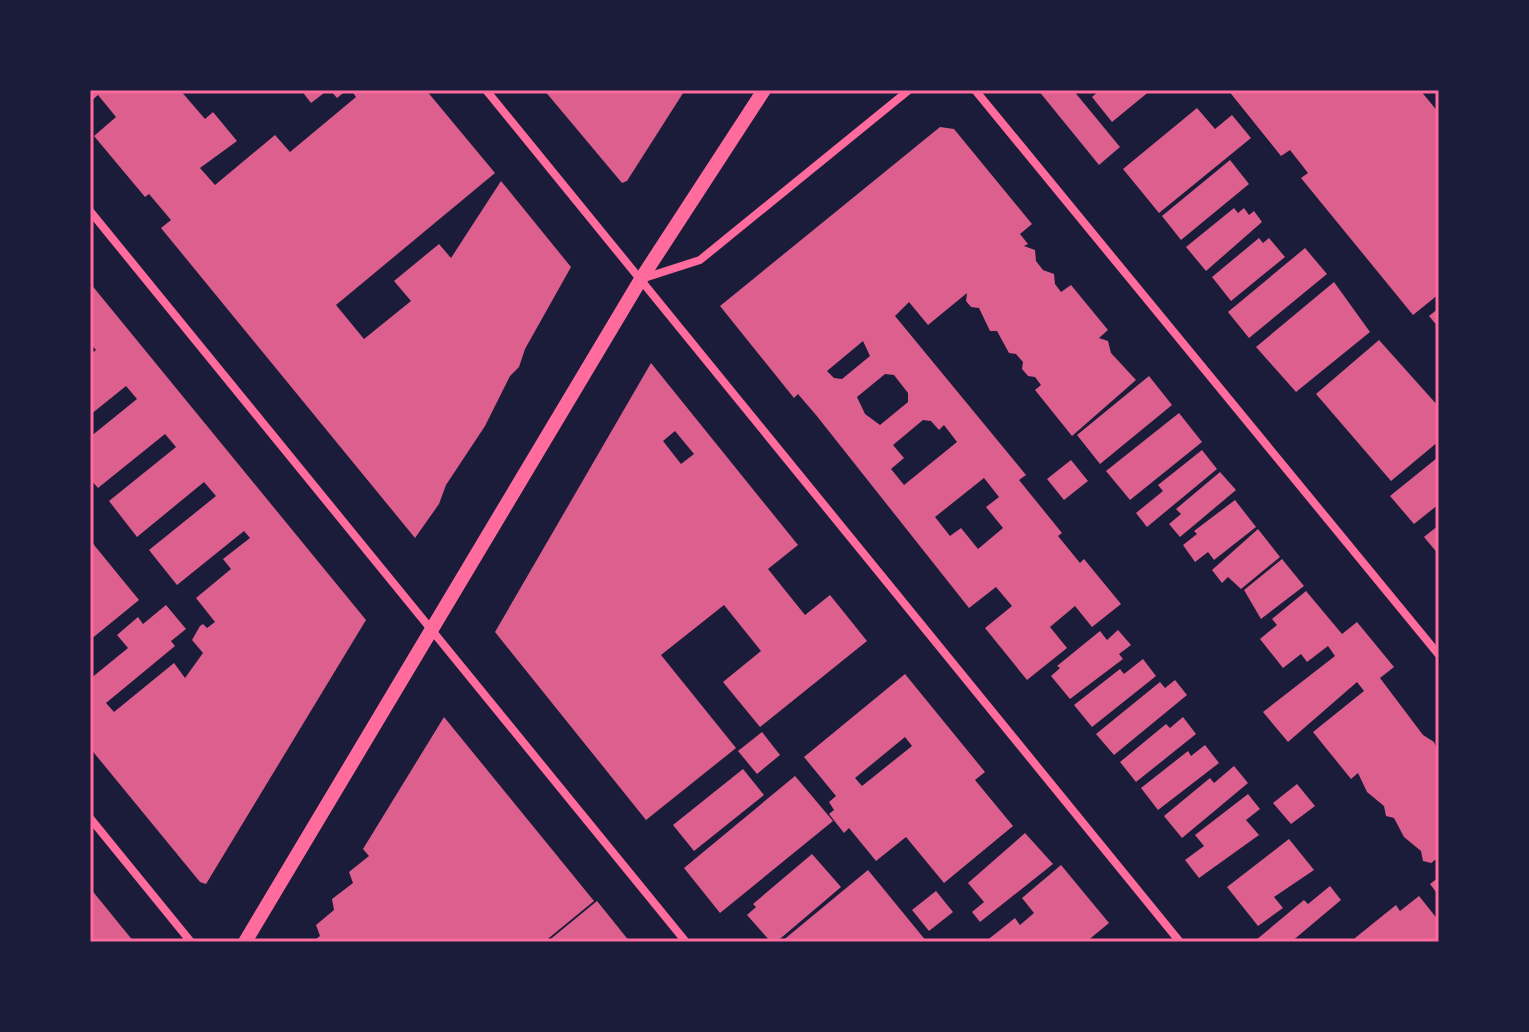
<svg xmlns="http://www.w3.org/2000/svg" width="1529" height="1032" font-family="Poppins,sans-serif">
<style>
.building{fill:#dd5f8e;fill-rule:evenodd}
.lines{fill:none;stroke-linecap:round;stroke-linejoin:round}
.minor{stroke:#ff6b9d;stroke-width:8}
.tertiary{stroke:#ff6b9d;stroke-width:14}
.neatline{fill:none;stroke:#ff6b9d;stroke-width:3}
</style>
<rect width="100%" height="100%" fill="#1b1b3a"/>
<g class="building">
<polygon points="90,90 180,90 205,119 213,112 237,141 200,168 215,185 275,135 290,152 356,97 351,90 426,90 495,173 336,305 364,339 411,301 394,281 439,244 451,258 501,181 571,267 525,349 519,367 510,376 485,426 446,485 439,504 415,538 161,228 171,220 149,194 145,197 94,136 116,117 98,95 90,102"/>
<polygon points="301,90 328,90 311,103"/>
<polygon points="330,90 347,90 337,98"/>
<polygon points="544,90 685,90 627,181 622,183"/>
<polygon points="1038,90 1073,90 1120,147 1099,165"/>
<polygon points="1100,90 1151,90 1112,122 1092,97"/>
<polygon points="1228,90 1420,90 1439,113 1439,294 1413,315 1301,178 1308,173 1290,150 1281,156"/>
<polygon points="1197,108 1215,129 1232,115 1251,138 1159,213 1123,169"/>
<path d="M940,127L954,129L1032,224L1020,234L1028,244L1024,246L1035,250L1036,261L1043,270L1054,274L1055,284L1061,292L1071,285L1108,330L1099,338L1108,341L1111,353L1136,380L1072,436L1035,390L1041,385L1035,377L1028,376L1022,369L1023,362L1016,354L1009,353L997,331H990L979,308L971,307L966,301L967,293L928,325L909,302L895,316L1026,475L1019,480L1062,533L1058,536L1080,563L1084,559L1121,604L1092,627L1075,606L1050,627L1067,648L1027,680L985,628L1012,606L996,587L969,608L816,415L798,394L794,398L720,306ZM863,341L870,356L842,379L834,378L827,371ZM885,374L894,375L908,393V402L880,425L865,414L857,397ZM923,420L931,421L939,430L944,425L957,442L904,485L891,469L904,458L893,445ZM984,478L999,497L986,507L1003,528L978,549L961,528L950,536L935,517Z"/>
<polygon points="1230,160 1249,184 1181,240 1162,216"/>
<polygon points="1234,208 1238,213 1244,208 1249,215 1254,211 1262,222 1206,271 1186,247"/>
<polygon points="1259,238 1263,243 1269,238 1285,257 1231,301 1212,277"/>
<polygon points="1305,248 1327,274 1249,338 1228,312"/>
<polygon points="1334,282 1370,332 1296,392 1256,347"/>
<polygon points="90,283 366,620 206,884 200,882 90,748 90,679 128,648 117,635 138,617 143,624 166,605 186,629 171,641 175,646 106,703 114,712 174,663 185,678 203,653 192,640 200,626 203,624 207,628 215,622 196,598 231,569 223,559 250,538 244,531 177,585 149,550 216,496 204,482 137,537 109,501 176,447 165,434 98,488 90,479 90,437 137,399 126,386 90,415 90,355 96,350 90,343"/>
<polygon points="1439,308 1439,328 1429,316"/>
<polygon points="1379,340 1439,407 1439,441 1391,481 1316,394"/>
<path d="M651,363L798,545L768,569L805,615L830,595L867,641L760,727L723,682L761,651L724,605L661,655L736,748L646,820L495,632ZM675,431L694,454L681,464L663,441Z"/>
<polygon points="1149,376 1172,405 1100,464 1077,435"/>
<polygon points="1179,413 1202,442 1130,500 1106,471"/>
<polygon points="1202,450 1217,469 1147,527 1136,513 1163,491 1158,485"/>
<polygon points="1437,458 1439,504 1414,524 1390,496"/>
<polygon points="1071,460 1088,481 1064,500 1047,479"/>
<polygon points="1220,472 1236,490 1180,537 1169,524 1181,514 1176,509"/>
<polygon points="1235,500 1256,527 1214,560 1208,552 1195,562 1183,545 1197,534 1194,531"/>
<polygon points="1439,525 1439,555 1424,537"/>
<polygon points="1258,529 1280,557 1241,589 1228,577 1222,583 1212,570"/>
<polygon points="90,540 139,600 90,640"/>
<polygon points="1282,559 1304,586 1261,619 1244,590"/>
<polygon points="1306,591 1342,634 1357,622 1394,667 1380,678 1423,735 1434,742 1439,754 1439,857 1431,863 1423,861 1421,851 1404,837 1394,818 1386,816 1384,806 1367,792 1358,773 1351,779 1313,732 1364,691 1357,682 1288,742 1263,712 1335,656 1328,646 1307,662 1301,654 1283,668 1260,639 1277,625 1272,619"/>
<polygon points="1118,630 1131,645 1119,654 1123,659 1070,699 1051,676 1060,668 1057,666 1100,631 1107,640"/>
<polygon points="1143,659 1156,676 1092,727 1074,705 1120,669 1124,674"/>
<path d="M905,674L985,772L975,780L1013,826L944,883L906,837L876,861L849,828L844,833L829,814L834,810L829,802L836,796L804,757ZM905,737L912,746L862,786L855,778Z"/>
<polygon points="1175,680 1187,695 1114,755 1096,734 1160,682 1165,688"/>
<polygon points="444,717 594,901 544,942 312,942 320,936 316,925 334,910 332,899 353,883 349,872 369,856 363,849"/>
<polygon points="1183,717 1196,734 1136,782 1120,762 1166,724 1170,728"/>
<polygon points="762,732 780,755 757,774 738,751"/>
<polygon points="1205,745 1219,763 1158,810 1141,788 1188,751 1191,756"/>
<polygon points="1234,766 1248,783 1182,838 1164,816 1210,778 1214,783"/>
<polygon points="743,769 764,795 694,851 673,825"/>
<polygon points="795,776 833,821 720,913 684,868"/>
<polygon points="1297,784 1315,806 1291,824 1273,803"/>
<polygon points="1248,794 1260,809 1246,820 1259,835 1199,878 1185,860 1204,846 1195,835"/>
<polygon points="1025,833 1053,864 980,922 972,912 984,902 968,883"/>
<polygon points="1289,839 1314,870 1274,897 1283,908 1258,926 1227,887"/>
<polygon points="812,854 841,887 781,938 771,942 747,915 756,907 753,904"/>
<polygon points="1061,865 1109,923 1086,942 985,942 1015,918 1020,925 1034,913 1022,898"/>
<polygon points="868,870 927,942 781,942"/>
<polygon points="1439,877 1439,896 1430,884"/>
<polygon points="1330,886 1341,900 1291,942 1256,940 1304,900 1308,904"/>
<polygon points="90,888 134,942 90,942"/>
<polygon points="936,891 953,912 929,931 912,910"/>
<polygon points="1419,896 1439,921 1439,942 1358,942 1355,938 1396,905 1400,911"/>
<polygon points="597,901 630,942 547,942"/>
</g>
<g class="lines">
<g class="minor">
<polyline points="486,90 1180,942"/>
<polyline points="975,90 1439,655"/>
<polyline points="90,211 686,942"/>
<polyline points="641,279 700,260 909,90"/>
<polyline points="90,818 191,942"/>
</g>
<polyline class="tertiary" points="245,942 641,279 764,90"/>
</g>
<rect width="1529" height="1032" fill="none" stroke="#1b1b3a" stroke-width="184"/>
<rect x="92" y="92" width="1345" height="848" class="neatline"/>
</svg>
